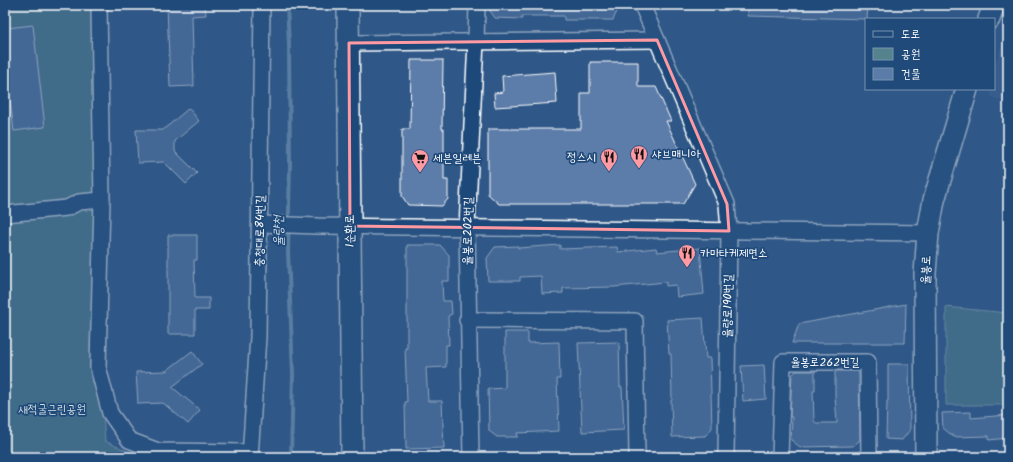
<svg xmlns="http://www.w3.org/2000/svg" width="1013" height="462" font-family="Kalam,'Poor Story',sans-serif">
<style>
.built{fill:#406593}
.green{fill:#54838d;stroke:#aac1c6}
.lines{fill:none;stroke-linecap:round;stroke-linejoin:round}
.stream{stroke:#8dadc4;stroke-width:4}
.building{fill:#5b7ba9;stroke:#fff}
.street-casing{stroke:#fff;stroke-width:18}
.secondary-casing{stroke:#fff;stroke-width:24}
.street{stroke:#1f4a7a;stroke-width:15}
.secondary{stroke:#1f4a7a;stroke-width:21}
.marked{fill:none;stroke:#ff9aa2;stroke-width:3;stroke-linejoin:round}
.labels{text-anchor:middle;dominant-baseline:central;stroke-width:3.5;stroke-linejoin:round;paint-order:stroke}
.poi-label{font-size:12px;fill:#fff;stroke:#1f4a7a;text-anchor:start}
.street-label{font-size:12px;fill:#fff;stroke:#1f4a7a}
.park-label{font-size:12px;fill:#d4e0e2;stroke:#1f4a7a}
.water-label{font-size:13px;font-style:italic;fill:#d0dde6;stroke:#1f4a7a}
</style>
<rect width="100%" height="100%" fill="#2f5787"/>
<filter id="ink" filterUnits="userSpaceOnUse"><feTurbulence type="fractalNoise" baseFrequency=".025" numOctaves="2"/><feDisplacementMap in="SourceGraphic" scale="8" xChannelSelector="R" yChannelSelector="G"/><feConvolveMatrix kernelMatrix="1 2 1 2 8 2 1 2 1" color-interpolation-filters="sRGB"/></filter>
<g filter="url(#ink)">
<polygon class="built" points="1008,24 1008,103 991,97 990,89 994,89 994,69"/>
<g class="green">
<polygon points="5,5 91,5 95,185 90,344 90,373 103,413 105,441 140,457 5,457"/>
<polygon points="946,307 1008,313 1008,405 946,405"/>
</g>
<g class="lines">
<polyline class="stream" points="287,5 289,44 290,164 288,251 293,374 291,457"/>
</g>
<g class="building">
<polygon points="167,5 205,5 206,15 192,16 194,86 170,87"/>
<polygon points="486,5 620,5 613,20 564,20 564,16 522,16 522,19 495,18"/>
<polygon points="748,5 868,5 867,19 748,16"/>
<polygon points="33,25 45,127 14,131 5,61 5,35 7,34 7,28"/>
<polygon points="411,60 443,60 442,129 444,129 444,180 448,180 448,199 442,206 408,205 402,196 402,129 410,129"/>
<polygon points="590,62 638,62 638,87 656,87 671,121 666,121 695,184 683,204 499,204 488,194 488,129 581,129 581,93 590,93"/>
<polygon points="555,72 557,103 495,107 494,93 503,92 502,76"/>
<polygon points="189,108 199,121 175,141 175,151 197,173 186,184 164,162 138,163 136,130 163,130"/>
<polygon points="168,235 197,235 197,260 194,260 195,298 209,298 209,310 195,310 195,334 168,334"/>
<polygon points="407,245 440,245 449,255 449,281 442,281 443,301 451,301 452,314 448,316 449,345 446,345 446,367 426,368 428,401 442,401 444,448 406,449 405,402 407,402 405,348 407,348"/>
<polygon points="560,245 560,249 617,247 618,252 656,248 657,252 700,248 704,294 677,297 676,285 666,286 666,282 614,287 563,288 563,293 542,294 541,276 520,277 520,281 488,281 487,258 495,247 518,246 518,248"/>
<polygon points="906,304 905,343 792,343 799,324"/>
<polygon points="703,318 706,358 710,358 712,428 705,436 672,437 671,400 672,400 671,354 669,354 667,320"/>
<polygon points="505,332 528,332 528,343 559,342 560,379 557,379 559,431 517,433 518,437 497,437 489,431 488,389 505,388"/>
<polygon points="619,342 620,387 622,387 624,430 582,432 578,343"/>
<polygon points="192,351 202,364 172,387 200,410 188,424 163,403 138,404 136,372 166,371"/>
<polygon points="888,364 909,364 910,430 902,440 886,439 887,401 888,401"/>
<polygon points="764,365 766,399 743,401 741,366"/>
<polygon points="796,371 815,371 815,391 813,391 814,421 816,423 837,423 835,396 835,371 857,371 859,373 860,440 853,446 800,447 791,440 792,417 790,417 792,375"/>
<polygon points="971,412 971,418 1008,415 1008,438 989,440 989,436 954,437 943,428 942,413"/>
</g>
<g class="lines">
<g class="street-casing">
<g id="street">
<polyline points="642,5 727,204 729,231 726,457"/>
<polyline points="349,43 657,40"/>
<polyline points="102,200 98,367 110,413 129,440 158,451 250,452"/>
<polyline points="5,214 67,208 79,202 102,200 99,5"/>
<polyline points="260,224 318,226 928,233"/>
<polyline points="467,320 635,321 637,457"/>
<polyline points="250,457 258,337 262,5"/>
<polyline points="471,457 467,227 476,41 477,5"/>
<polyline points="780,457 783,362 868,362 869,457"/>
</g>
</g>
<g class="secondary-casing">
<g id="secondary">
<polyline points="348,5 352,457"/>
<polyline points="989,19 994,5"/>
<polyline points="926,457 925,274 928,233 934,200 967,89"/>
</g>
</g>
<use href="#street" class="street"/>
<use href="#secondary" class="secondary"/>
</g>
</g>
<path d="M0 0H1013V462H0ZM657,40L727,204L729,231L350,226L349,43Z" fill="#2f5787" fill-opacity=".55" fill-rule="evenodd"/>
<path class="marked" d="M657,40L727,204L729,231L350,226L349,43Z"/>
<defs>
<g id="restaurant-pin" transform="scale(0.9)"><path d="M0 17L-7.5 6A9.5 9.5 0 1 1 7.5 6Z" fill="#ff9aa2" stroke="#1f4a7a"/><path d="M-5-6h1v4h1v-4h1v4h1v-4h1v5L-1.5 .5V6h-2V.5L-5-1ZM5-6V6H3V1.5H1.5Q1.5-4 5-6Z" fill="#111"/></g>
<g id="supermarket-pin" transform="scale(0.9)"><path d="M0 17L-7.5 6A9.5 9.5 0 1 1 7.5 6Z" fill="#ff9aa2" stroke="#1f4a7a"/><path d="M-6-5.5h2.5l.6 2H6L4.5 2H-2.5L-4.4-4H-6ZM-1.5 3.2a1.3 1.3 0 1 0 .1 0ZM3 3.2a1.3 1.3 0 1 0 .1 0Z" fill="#111"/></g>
</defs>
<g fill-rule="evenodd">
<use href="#restaurant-pin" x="639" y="154"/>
<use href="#restaurant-pin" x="609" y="157"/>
<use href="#supermarket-pin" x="420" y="158"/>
<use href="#restaurant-pin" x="687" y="253"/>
</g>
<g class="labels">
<g class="poi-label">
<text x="652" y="154">샤브매니아</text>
<text x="596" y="157" text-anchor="end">정스시</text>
<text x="433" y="158">세븐일레븐</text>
<text x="700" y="253">카마타케제면소</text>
</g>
<g class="street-label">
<text transform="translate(260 231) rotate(-89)">충청대로84번길</text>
<text transform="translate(350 231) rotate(-91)">1순환로</text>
<text transform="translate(468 231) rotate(-89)">율봉로202번길</text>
<text transform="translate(926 270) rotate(-88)">율봉로</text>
<text transform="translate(728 306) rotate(-89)">율량로190번길</text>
<text x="825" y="362">율봉로262번길</text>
</g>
<g class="park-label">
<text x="52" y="409">새적굴근린공원</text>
</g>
<g class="water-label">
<text transform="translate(279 231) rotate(-91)">율량천</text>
</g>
</g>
<rect width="1013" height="462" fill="none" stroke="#1f4a7a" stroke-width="20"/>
<rect x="10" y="10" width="993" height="442" fill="none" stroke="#fff" stroke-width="1.5" filter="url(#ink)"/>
<rect x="865" y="18" width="130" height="72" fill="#1f4a7a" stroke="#7992af"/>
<rect x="873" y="31" width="20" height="6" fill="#1f4a7a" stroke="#7992af"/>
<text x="901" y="38" font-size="12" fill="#ffffff">도로</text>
<rect x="873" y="48" width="20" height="12" fill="#54838d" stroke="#7992af"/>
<text x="901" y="58" font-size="12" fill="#ffffff">공원</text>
<rect x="873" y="68" width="20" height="12" fill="#5b7ba9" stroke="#7992af"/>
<text x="901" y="78" font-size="12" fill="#ffffff">건물</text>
</svg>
